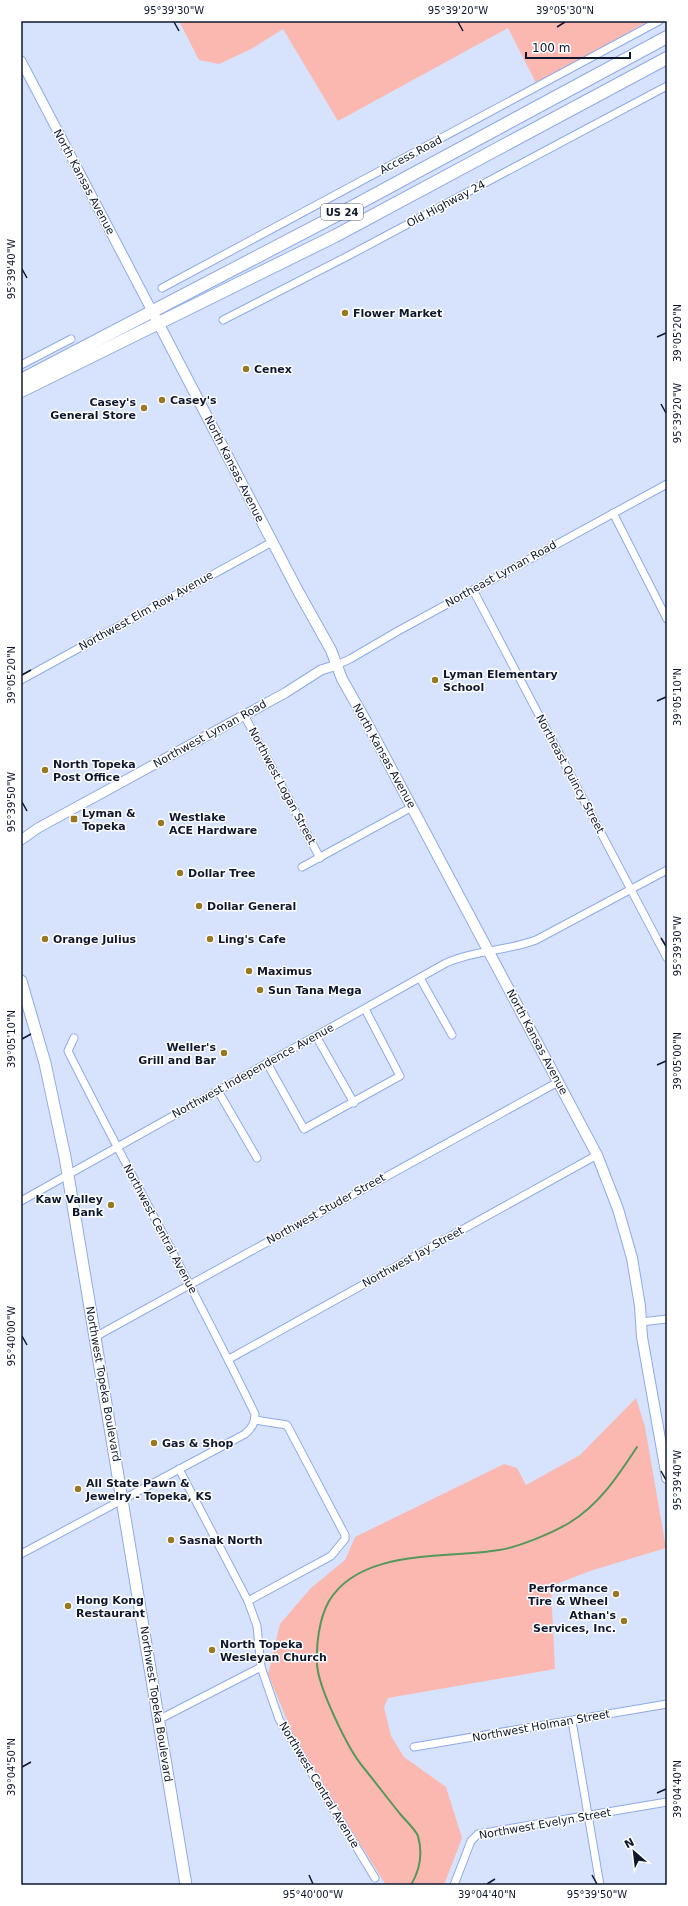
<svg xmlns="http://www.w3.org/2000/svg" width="688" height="1906" font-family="'DejaVu Sans',sans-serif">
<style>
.green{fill:#fab8b1}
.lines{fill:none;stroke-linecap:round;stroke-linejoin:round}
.stream{stroke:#55975b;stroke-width:2}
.minor-casing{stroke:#8faae8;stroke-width:9}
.tertiary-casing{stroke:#8faae8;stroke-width:11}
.secondary-casing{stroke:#8faae8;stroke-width:12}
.primary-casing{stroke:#8faae8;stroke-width:13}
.trunk-casing{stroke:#8faae8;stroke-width:14}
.minor{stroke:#fff;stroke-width:7}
.tertiary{stroke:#fff;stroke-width:9}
.secondary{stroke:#fff;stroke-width:10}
.primary{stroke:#fff;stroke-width:11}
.trunk{stroke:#fff;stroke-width:12}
.ticks{fill:none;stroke:#0e172e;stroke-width:1.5}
.poi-dot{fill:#997822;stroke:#fff;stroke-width:1.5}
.labels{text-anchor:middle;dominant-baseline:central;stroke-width:3;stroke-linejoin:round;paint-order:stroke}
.shield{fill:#fff;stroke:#565d6d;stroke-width:1}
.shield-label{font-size:10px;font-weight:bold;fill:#0e172e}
.street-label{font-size:11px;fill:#0e172e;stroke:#fff}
.poi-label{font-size:11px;font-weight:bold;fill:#0e172e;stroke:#fff;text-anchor:start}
.neatline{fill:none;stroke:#0e172e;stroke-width:1.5}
.ticks-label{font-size:10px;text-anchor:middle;fill:#0e172e}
</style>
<rect width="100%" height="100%" fill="#d7e3fd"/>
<g class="green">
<polygon points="179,21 649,21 536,83 508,28 338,121 283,29 251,49 219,64 199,60"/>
<polygon points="636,1398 645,1427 666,1548 590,1571 551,1586 555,1669 388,1698 384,1707 391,1736 404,1757 446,1787 462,1838 444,1885 386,1885 297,1744 268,1674 280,1624 311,1588 345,1560 355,1537 504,1464 517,1468 526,1485 580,1455"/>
</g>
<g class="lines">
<path class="stream" d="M411,1885C420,1870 423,1854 418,1836C415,1829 406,1821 401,1815C388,1799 376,1783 363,1767C348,1749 318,1687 317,1664C316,1645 319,1619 329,1601C361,1548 445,1559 499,1550C519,1547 552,1533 569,1523C599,1505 618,1476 637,1447"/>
<g class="minor-casing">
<g id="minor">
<polyline points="162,288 659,21"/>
<polyline points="223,320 346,257 667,86"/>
<polyline points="21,365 71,339"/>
<polyline points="613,513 667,619"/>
<polyline points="473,590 667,958"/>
<polyline points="337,665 350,659 398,631 667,484"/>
<polyline points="21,680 272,542"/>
<polyline points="244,715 320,858"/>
<polyline points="302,867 412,807"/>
<polyline points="420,978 452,1035"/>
<polyline points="316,1036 354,1103"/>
<polyline points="267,1063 304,1129 400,1076 365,1009"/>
<polyline points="218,1091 257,1158"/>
<path d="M21,1201L446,963C475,950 507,951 536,940L667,870"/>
<polyline points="641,1322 667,1319"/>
<polyline points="95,1337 558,1082"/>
<polyline points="229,1359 597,1155"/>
<polyline points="179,1469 248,1601 257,1626 261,1667 279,1719 375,1878"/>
<path d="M21,1554L245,1434C252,1428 255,1423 255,1414C196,1292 129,1173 68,1051L74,1038"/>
<polyline points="248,1601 331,1556 345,1539 345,1535 287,1425 255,1420"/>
<polyline points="158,1720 261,1667"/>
<polyline points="572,1721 600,1885"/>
<polyline points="414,1747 667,1704"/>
<polyline points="454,1885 471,1841 478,1834 667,1802"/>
</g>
</g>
<g class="tertiary-casing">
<g id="tertiary">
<polyline points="21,61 152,311"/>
<polyline points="21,840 38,828 285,693 321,670 337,665"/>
</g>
</g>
<g class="secondary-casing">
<polyline id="secondary" points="152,311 298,591 331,650 342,679 367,723 597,1155 618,1209 632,1258 640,1306 642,1337 667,1478"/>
</g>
<g class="primary-casing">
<polyline id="primary" points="21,981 45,1063 65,1157 186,1885"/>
</g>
<g class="trunk-casing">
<g id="trunk">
<polyline points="21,380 339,214 667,37"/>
<polyline points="21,391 335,236 667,58"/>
</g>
</g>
<use href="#minor" class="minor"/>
<use href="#tertiary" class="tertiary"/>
<use href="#secondary" class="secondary"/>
<use href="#primary" class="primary"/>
<use href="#trunk" class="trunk"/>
</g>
<path class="ticks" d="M174,22L179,31M458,22L463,31M557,27L565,22M22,269L27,278M657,337L666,333M661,404L666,413M22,675L31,670M657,701L666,697M22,802L27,811M661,938L666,946M22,1039L31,1034M657,1065L666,1061M22,1336L27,1345M661,1471L666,1480M22,1767L31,1762M657,1793L666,1789M309,1875L313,1884M592,1875L597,1884M487,1884L495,1879"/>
<g class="poi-dot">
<circle cx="345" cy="313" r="4"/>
<circle cx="246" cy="369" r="4"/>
<circle cx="162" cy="400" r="4"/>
<circle cx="144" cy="408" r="4"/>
<circle cx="435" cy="680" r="4"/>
<circle cx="45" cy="770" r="4"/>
<rect x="70" y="815" width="8" height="8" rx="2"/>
<circle cx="161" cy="823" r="4"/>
<circle cx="180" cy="873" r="4"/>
<circle cx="199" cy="906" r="4"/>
<circle cx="45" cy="939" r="4"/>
<circle cx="210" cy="939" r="4"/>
<circle cx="249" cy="971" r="4"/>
<circle cx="260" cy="990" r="4"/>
<circle cx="224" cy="1053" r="4"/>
<circle cx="111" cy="1205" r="4"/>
<circle cx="154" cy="1443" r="4"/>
<circle cx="78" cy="1489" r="4"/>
<circle cx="171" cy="1540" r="4"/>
<circle cx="616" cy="1594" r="4"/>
<circle cx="68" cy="1606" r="4"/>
<circle cx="624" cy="1621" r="4"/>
<circle cx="212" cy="1650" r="4"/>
</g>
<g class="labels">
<rect class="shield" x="321" y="204" width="42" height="16" rx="3"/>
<g class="shield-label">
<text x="342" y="212">US 24</text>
</g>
<g class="street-label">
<text transform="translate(411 155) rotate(-28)">Access Road</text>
<text transform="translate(84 182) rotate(62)">North Kansas Avenue</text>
<text transform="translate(446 204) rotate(-28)">Old Highway 24</text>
<text transform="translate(234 469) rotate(63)">North Kansas Avenue</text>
<text transform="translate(501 574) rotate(-29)">Northeast Lyman Road</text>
<text transform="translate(146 611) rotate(-29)">Northwest Elm Row Avenue</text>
<text transform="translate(210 734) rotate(-29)">Northwest Lyman Road</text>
<text transform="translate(384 756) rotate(61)">North Kansas Avenue</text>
<text transform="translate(570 774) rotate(62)">Northeast Quincy Street</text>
<text transform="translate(282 786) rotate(62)">Northwest Logan Street</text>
<text transform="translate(537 1042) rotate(62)">North Kansas Avenue</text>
<text transform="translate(253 1071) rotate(-29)">Northwest Independence Avenue</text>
<text transform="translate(326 1209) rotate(-29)">Northwest Studer Street</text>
<text transform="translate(160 1229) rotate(62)">Northwest Central Avenue</text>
<text transform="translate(413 1257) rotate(-29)">Northwest Jay Street</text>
<text transform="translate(103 1384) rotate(80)">Northwest Topeka Boulevard</text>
<text transform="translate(156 1704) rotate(81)">Northwest Topeka Boulevard</text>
<text transform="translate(541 1726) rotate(-10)">Northwest Holman Street</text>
<text transform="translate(319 1785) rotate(59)">Northwest Central Avenue</text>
<text transform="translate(545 1824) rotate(-10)">Northwest Evelyn Street</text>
</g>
<g class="poi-label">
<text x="353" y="313">Flower Market</text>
<text x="254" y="369">Cenex</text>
<text x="170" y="400">Casey's</text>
<text x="136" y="402" text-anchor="end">Casey's<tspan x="136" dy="13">General Store</tspan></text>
<text x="443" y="674">Lyman Elementary<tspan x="443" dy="13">School</tspan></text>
<text x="53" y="764">North Topeka<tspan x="53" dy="13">Post Office</tspan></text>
<text x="82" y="813">Lyman &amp;<tspan x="82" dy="13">Topeka</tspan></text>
<text x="169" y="817">Westlake<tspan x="169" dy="13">ACE Hardware</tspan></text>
<text x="188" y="873">Dollar Tree</text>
<text x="207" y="906">Dollar General</text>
<text x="53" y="939">Orange Julius</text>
<text x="218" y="939">Ling's Cafe</text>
<text x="257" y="971">Maximus</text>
<text x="268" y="990">Sun Tana Mega</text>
<text x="216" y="1047" text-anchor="end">Weller's<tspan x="216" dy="13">Grill and Bar</tspan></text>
<text x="103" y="1199" text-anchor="end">Kaw Valley<tspan x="103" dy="13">Bank</tspan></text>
<text x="162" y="1443">Gas &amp; Shop</text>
<text x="86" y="1483">All State Pawn &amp;<tspan x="86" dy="13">Jewelry - Topeka, KS</tspan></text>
<text x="179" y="1540">Sasnak North</text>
<text x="608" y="1588" text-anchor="end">Performance<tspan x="608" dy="13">Tire &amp; Wheel</tspan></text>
<text x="76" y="1600">Hong Kong<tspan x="76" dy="13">Restaurant</tspan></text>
<text x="616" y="1615" text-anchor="end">Athan's<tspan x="616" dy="13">Services, Inc.</tspan></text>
<text x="220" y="1644">North Topeka<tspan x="220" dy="13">Wesleyan Church</tspan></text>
</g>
</g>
<rect width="688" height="1906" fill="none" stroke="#ffffff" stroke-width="44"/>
<g transform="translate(634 1852) rotate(332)" stroke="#ffffff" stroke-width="3" paint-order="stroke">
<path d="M0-3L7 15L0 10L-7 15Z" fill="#0e172e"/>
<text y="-6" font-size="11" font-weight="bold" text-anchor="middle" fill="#0e172e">N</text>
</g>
<path d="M526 52v6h104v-6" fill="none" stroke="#0e172e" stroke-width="2"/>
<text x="532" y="52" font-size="12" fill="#0e172e" stroke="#ffffff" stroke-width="3" paint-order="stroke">100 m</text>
<rect x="22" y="22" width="644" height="1862" class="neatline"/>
<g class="ticks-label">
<text x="174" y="14">95°39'30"W</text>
<text x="458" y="14">95°39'20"W</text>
<text x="565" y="14">39°05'30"N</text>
<text transform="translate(11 269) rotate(-90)" y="4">95°39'40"W</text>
<text transform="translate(677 333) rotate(-90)" y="4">39°05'20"N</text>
<text transform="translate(677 413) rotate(-90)" y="4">95°39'20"W</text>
<text transform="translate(11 675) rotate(-90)" y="4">39°05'20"N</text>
<text transform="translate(677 697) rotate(-90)" y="4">39°05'10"N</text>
<text transform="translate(11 802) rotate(-90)" y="4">95°39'50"W</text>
<text transform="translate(677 946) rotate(-90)" y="4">95°39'30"W</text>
<text transform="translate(11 1039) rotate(-90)" y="4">39°05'10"N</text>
<text transform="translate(677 1061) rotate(-90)" y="4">39°05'00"N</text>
<text transform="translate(11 1336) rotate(-90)" y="4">95°40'00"W</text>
<text transform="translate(677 1480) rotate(-90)" y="4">95°39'40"W</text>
<text transform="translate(11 1767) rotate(-90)" y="4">39°04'50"N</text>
<text transform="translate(677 1789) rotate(-90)" y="4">39°04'40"N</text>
<text x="313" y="1898">95°40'00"W</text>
<text x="487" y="1898">39°04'40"N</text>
<text x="597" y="1898">95°39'50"W</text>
</g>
</svg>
